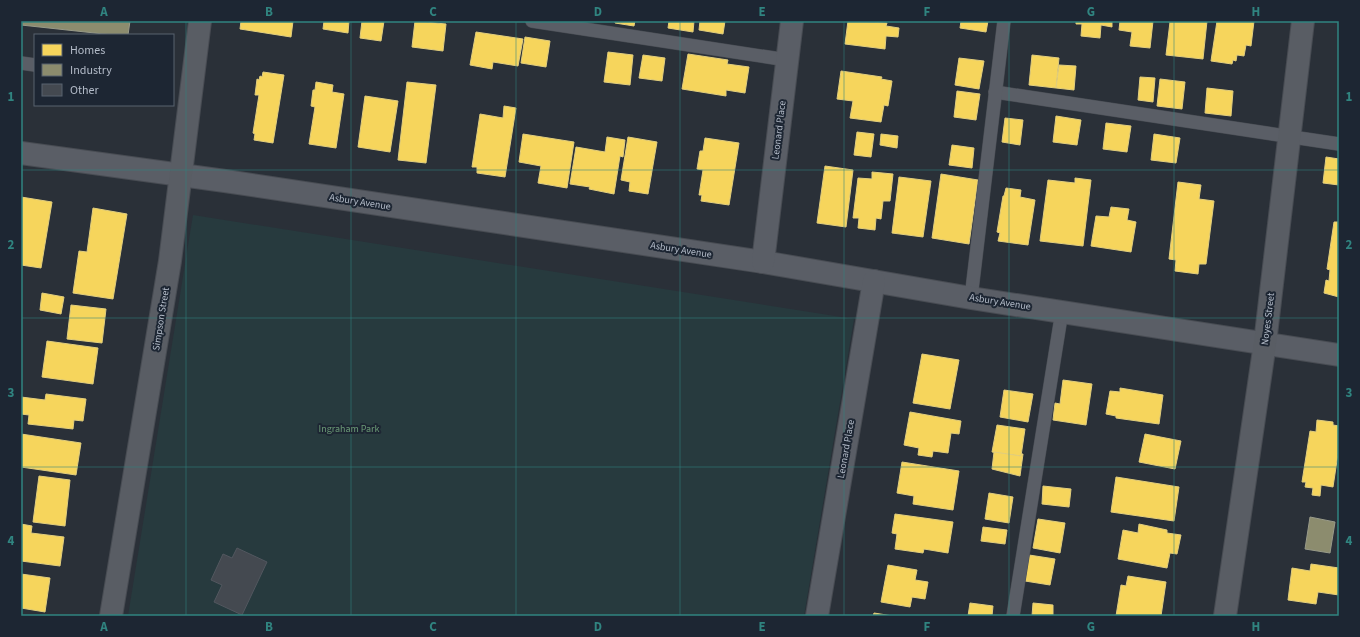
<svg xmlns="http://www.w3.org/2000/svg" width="1360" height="637" font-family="'Source Sans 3',sans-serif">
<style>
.park{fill:#273a3e}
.homes{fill:#f6d55c;stroke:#e2ce7d}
.industry{fill:#8c8c6e;stroke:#989a89}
.building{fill:#444950;stroke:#52575f}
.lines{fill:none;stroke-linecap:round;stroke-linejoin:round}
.lane-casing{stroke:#484c53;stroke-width:14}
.street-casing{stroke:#484c53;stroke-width:24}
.secondary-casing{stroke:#484c53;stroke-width:24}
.lane{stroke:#5a5e66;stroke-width:13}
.street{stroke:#5a5e66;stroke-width:22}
.secondary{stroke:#595d64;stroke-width:22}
.grid{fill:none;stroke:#308480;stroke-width:1;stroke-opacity:0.55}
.labels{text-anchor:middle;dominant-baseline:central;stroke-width:4;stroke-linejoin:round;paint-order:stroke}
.street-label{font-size:10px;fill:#b4bcc9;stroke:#1d2633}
.park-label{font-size:10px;fill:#6b9a76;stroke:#1d2633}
.neatline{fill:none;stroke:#308480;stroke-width:1.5}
.grid-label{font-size:13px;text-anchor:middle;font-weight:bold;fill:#308480}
</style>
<rect width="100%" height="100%" fill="#2a3038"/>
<polygon class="park" points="193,215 854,319 804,616 128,616"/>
<g class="homes">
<polygon points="241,21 293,21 291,37 240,29"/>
<polygon points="324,21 349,21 348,33 323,29"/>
<polygon points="362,21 384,21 381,41 360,38"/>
<polygon points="415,21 446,24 443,51 412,47"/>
<polygon points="615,21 635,21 634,26 615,23"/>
<polygon points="669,21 694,21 693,32 668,28"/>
<polygon points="700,21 725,21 723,34 699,30"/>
<polygon points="848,21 887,23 886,26 899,28 898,37 886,36 885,49 845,44"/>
<polygon points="961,21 988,21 986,32 960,28"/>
<polygon points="1076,21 1112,21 1112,27 1101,25 1100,38 1081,36 1082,24 1076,24"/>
<polygon points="1120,21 1153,21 1150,48 1130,46 1132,32 1119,30"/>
<polygon points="1166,21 1207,21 1203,59 1166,55 1170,22"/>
<polygon points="1217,21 1254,21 1251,46 1246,45 1244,56 1237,55 1236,61 1233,60 1232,64 1211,61"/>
<polygon points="476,32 523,39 518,66 493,62 492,69 470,65"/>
<polygon points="525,37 550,41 546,67 521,63"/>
<polygon points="608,52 633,55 630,85 604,82"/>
<polygon points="688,54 728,60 727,64 749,67 745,93 726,90 726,96 682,89"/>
<polygon points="643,55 665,58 662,81 639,78"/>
<polygon points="1032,55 1059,58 1056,88 1029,85"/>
<polygon points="959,58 984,61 979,89 955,85"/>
<polygon points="1059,65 1076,66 1074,90 1056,88"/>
<polygon points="841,71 882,77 881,79 892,81 888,106 884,105 881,122 850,118 853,101 837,99"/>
<polygon points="263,72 284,75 273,143 254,140 255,134 253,133 259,95 255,95 257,79 259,80 260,76 262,77"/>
<polygon points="1140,77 1155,78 1153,102 1138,100"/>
<polygon points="1160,79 1185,82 1182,109 1157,106"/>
<polygon points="316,82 333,85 332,92 344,94 336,148 309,144 315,107 311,106 313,90 315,90"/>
<polygon points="407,82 436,85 426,163 398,160"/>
<polygon points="1207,88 1233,91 1231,116 1205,113"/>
<polygon points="957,91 980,94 976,120 954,117"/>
<polygon points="365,96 398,101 390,152 358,147"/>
<polygon points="504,106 516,108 505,177 477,173 477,167 472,167 480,114 503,118"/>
<polygon points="1056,116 1081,120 1077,145 1053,142"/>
<polygon points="1005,118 1023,120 1020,145 1002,142"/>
<polygon points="1106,123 1131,126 1127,152 1103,149"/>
<polygon points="857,132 874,134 871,157 854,155"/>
<polygon points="523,134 574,142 567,188 538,183 541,166 519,162"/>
<polygon points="881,134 898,136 897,148 880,145"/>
<polygon points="1154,134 1180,138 1176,163 1151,160"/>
<polygon points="607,137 625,140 623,157 620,156 614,194 589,189 590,187 570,184 576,147 605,152"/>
<polygon points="628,137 657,142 648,194 629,191 630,182 621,180"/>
<polygon points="705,138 739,143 729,205 701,201 702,195 699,195 703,170 697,169 700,151 703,151"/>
<polygon points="952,145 974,148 972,168 949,165"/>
<polygon points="1326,157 1339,159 1339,185 1323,183"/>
<polygon points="825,166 853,170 846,227 817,223"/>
<polygon points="872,172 893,174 890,201 883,201 881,219 876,218 875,230 858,228 859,218 853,218 858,178 872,179"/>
<polygon points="941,174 978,180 969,244 932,238"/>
<polygon points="899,177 931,181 923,237 892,233"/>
<polygon points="1075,178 1091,180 1083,246 1040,241 1048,180 1075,183"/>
<polygon points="1178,182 1201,185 1199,199 1214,201 1206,264 1199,264 1198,274 1175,271 1176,260 1169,259"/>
<polygon points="1006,188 1021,190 1020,197 1035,200 1028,245 998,241 1000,233 997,232 1003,196 1004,196"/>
<polygon points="21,197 52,202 41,268 21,265"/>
<polygon points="1111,207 1129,209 1127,220 1136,222 1131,252 1091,246 1096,216 1109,217"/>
<polygon points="93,208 127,214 113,299 73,293 79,251 87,252"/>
<polygon points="1334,222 1339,222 1339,297 1324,293 1326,280 1329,281 1330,270 1327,269"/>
<polygon points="42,293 64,297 61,314 40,310"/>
<polygon points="71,305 106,309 102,343 67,339"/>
<polygon points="47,341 98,348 93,384 42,377"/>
<polygon points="922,354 959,360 950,409 913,403"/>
<polygon points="1063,380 1092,384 1086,425 1053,420 1055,403 1060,404"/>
<polygon points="1120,388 1163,395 1159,424 1116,418 1116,416 1106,414 1110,391 1120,392"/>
<polygon points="1004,390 1033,394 1028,422 1000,417"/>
<polygon points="46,394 86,399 83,421 74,420 73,429 28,424 29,415 21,414 21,397 45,400"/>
<polygon points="910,412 961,421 959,434 951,433 948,453 933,451 932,457 918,455 919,448 904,445"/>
<polygon points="1317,420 1333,422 1333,425 1339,426 1339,447 1333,487 1321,485 1320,496 1312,495 1313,488 1305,487 1306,482 1302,482 1310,431 1316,432"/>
<polygon points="997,425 1025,429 1021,456 992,452"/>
<polygon points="21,434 81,443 76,475 21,467"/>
<polygon points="1145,434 1181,441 1175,469 1139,462"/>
<polygon points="994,452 1021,456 1021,454 1023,454 1020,476 992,469"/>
<polygon points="902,462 959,471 953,510 913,504 914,496 897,493"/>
<polygon points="39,476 70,480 65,526 33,522"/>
<polygon points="1116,477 1179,487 1174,521 1111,512"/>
<polygon points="1043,486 1071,489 1069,507 1042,504"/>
<polygon points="989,493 1013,497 1009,523 985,519"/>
<polygon points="895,514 953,522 948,553 924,549 923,553 895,549 897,534 892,533"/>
<polygon points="1038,519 1065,523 1060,553 1033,548"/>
<polygon points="21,524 32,526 31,533 64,537 60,566 21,561"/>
<polygon points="1139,524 1167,530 1167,533 1181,535 1177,554 1170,553 1167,568 1118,559 1123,530 1138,533"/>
<polygon points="983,527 1007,530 1005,544 981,541"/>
<polygon points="1029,555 1055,559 1050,585 1025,581"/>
<polygon points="1311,564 1339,568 1339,595 1318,592 1316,604 1288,600 1292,568 1310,571"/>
<polygon points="888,565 917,570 915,580 928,582 925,599 912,597 910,607 881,602"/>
<polygon points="21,574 50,578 45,612 21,608"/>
<polygon points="1128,576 1166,582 1161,616 1116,616 1121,585 1126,586"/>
<polygon points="970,603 993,606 992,616 968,616"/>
<polygon points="1033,603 1053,605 1053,616 1032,616"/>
<polygon points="874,613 893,616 873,616"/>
</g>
<g class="industry">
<polygon points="21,21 130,21 128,35 113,35 21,25"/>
<polygon points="1310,517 1335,522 1330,553 1305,549"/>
</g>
<polygon class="building" points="237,548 267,562 242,615 214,602 222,585 211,580 223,554 232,558"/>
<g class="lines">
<g class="lane-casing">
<g id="lane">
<polyline points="532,21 787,60"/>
<polyline points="21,63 35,65"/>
<polyline points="995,92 1339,144"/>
<polyline points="971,298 1004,21"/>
<polyline points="1013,616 1062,311"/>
</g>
</g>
<g class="street-casing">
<g id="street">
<polyline points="21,153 225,181 763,262 971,298 1339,355"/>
<polyline points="763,262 792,21"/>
<polyline points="817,616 874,281"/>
</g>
</g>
<g class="secondary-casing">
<g id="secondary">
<polyline points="111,616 170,261 200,21"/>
<polyline points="1225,616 1265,343 1303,21"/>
</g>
</g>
<use href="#lane" class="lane"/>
<use href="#street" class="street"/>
<use href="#secondary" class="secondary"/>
</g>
<path class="grid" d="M186,21V616M351,21V616M516,21V616M680,21V616M844,21V616M1009,21V616M1174,21V616M21,170H1339M21,318H1339M21,467H1339"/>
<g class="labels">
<g class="street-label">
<text transform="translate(779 130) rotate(-83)">Leonard Place</text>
<text transform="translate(360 202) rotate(9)">Asbury Avenue</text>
<text transform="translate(681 250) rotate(9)">Asbury Avenue</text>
<text transform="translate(1000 302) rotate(9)">Asbury Avenue</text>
<text transform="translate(161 319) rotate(-81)">Simpson Street</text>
<text transform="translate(1268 319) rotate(-83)">Noyes Street</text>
<text transform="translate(846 449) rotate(-80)">Leonard Place</text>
</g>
<g class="park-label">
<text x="349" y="429">Ingraham Park</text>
</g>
</g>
<rect width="1360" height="637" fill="none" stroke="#1d2633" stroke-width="44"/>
<rect x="34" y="34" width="140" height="72" fill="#1d2633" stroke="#59626f"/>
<rect x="42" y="44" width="20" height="12" fill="#f6d55c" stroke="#59626f"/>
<text x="70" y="54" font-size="12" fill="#b4bcc9">Homes</text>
<rect x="42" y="64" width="20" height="12" fill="#8c8c6e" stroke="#59626f"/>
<text x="70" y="74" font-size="12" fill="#b4bcc9">Industry</text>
<rect x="42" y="84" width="20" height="12" fill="#444950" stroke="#59626f"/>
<text x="70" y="94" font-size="12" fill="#b4bcc9">Other</text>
<rect x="22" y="22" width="1316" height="593" class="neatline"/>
<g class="grid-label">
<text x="104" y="16">A</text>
<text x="269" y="16">B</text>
<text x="433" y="16">C</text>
<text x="598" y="16">D</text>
<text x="762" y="16">E</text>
<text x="927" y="16">F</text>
<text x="1091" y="16">G</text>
<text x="1256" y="16">H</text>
<text x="11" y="101">1</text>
<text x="1349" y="101">1</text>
<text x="11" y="249">2</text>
<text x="1349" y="249">2</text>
<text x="11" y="397">3</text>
<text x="1349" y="397">3</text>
<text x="11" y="545">4</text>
<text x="1349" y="545">4</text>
<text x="104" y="631">A</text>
<text x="269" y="631">B</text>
<text x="433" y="631">C</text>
<text x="598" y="631">D</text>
<text x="762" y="631">E</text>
<text x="927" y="631">F</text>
<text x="1091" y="631">G</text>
<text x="1256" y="631">H</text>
</g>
</svg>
